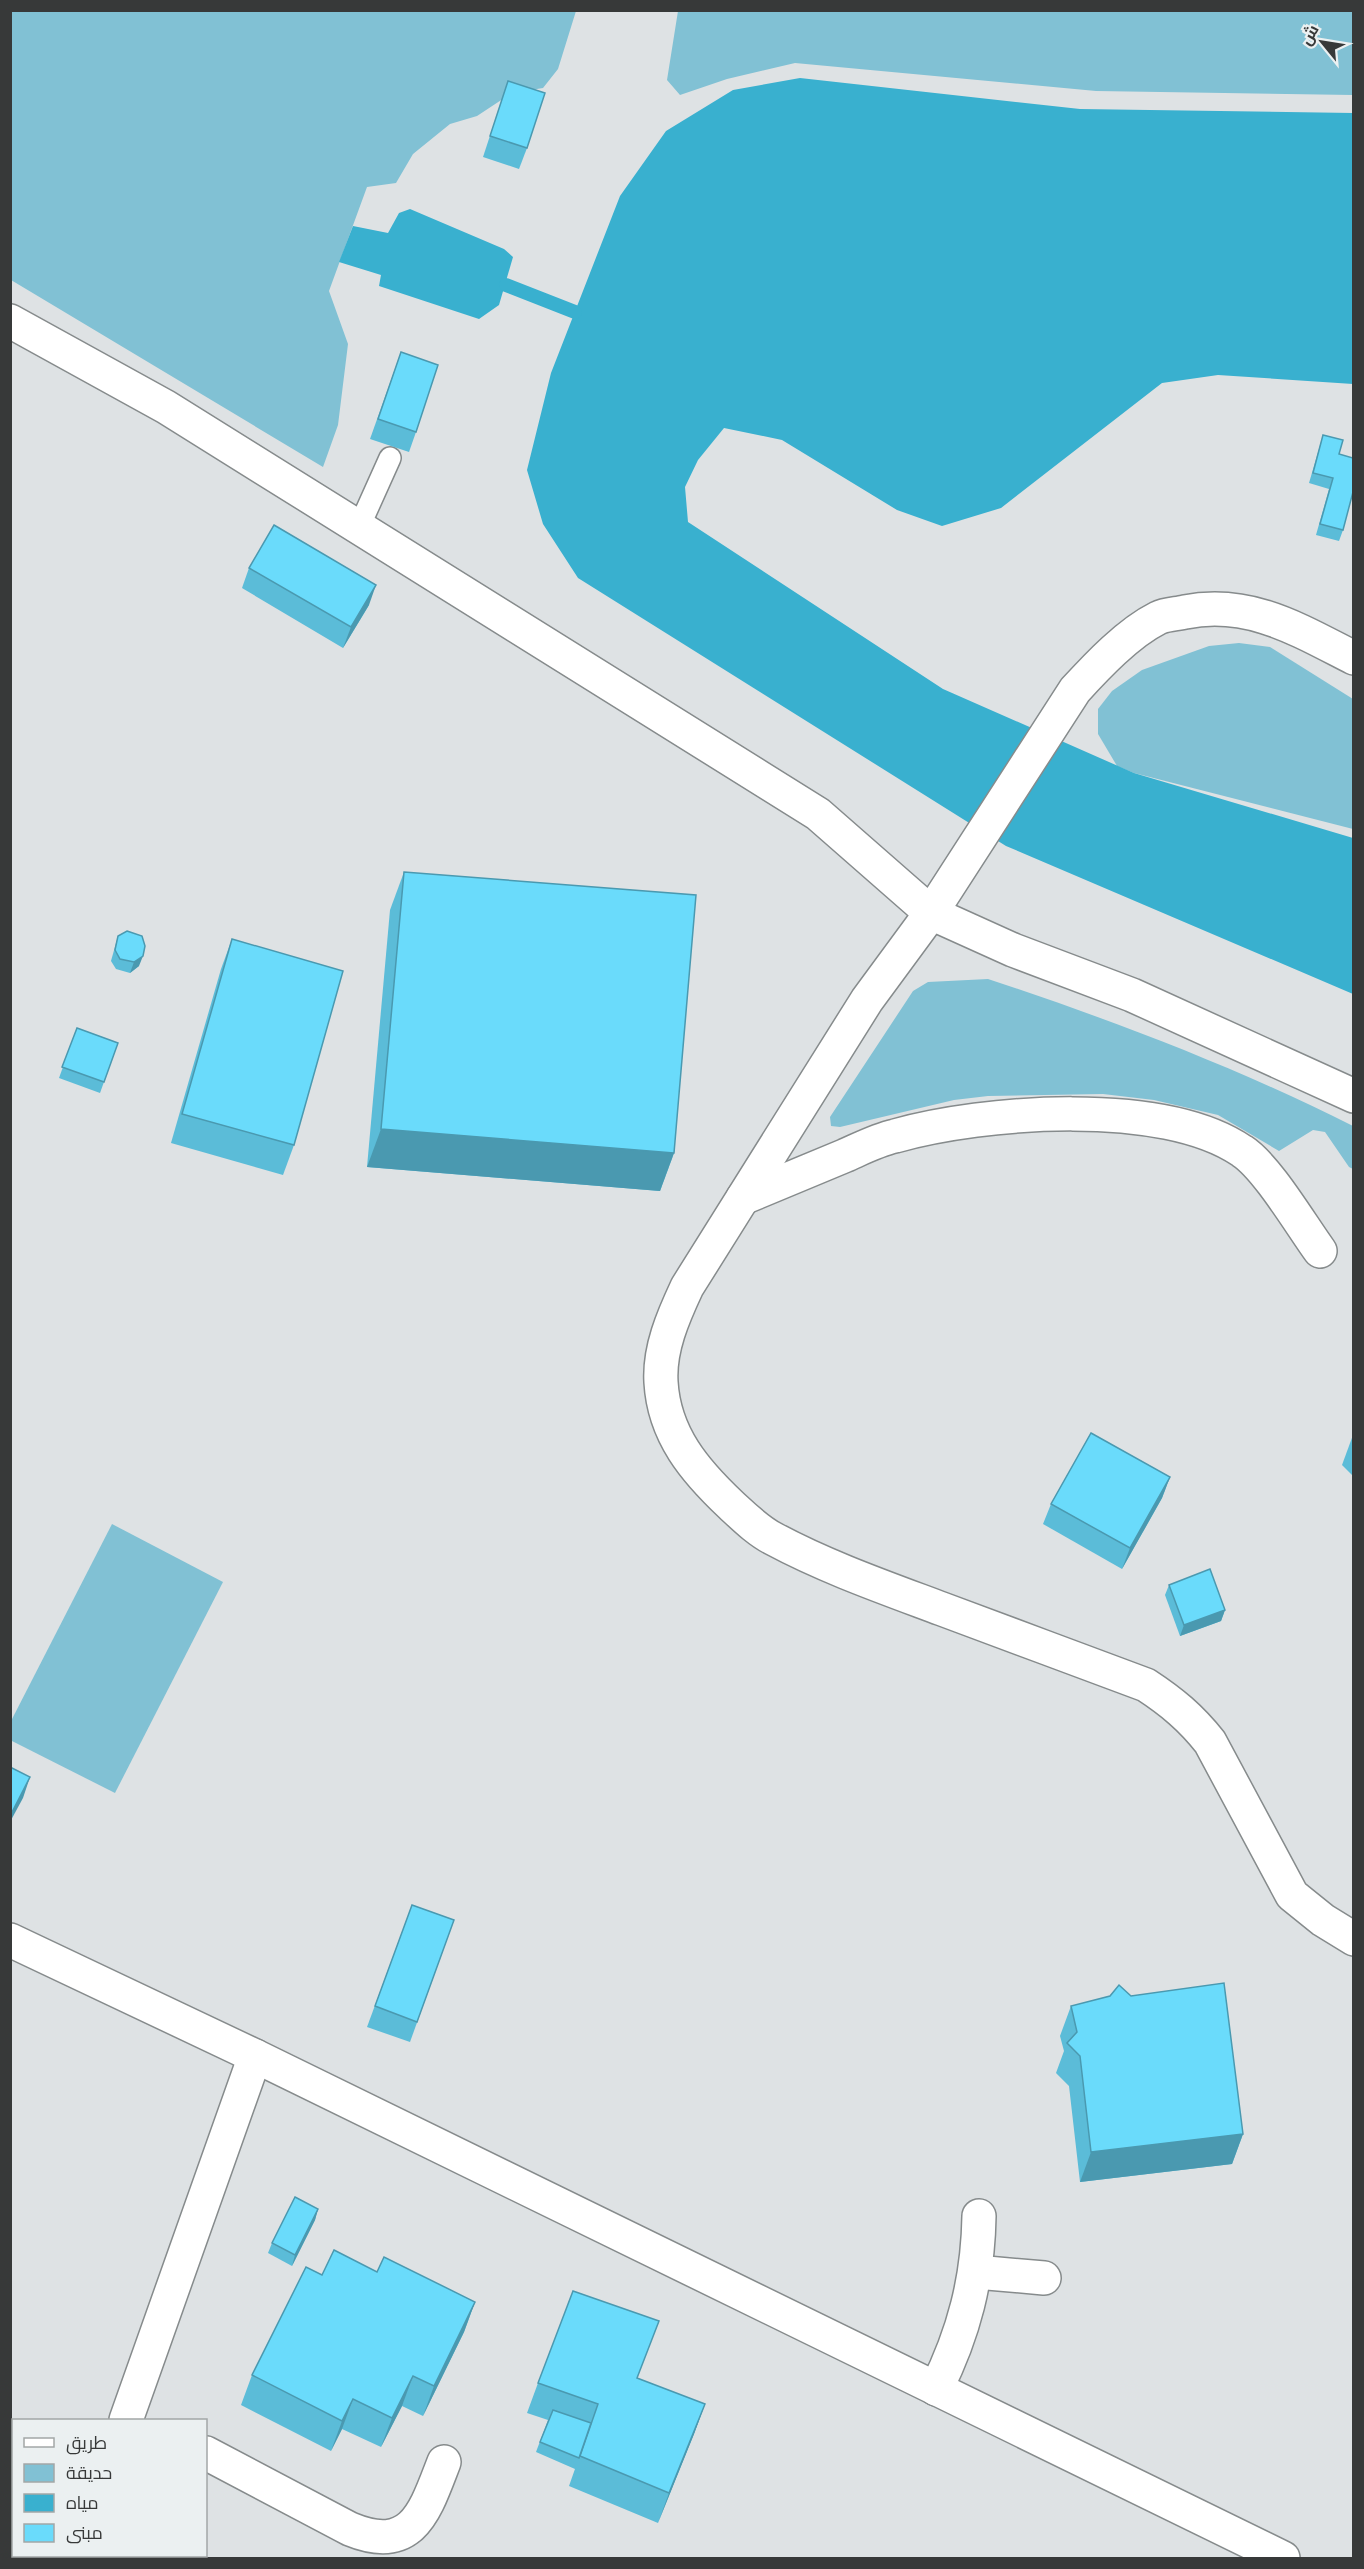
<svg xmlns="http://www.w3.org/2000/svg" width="1364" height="2569" font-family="'Titillium Web',Cairo,sans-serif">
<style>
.green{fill:#81c1d4}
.water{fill:#39b0cf}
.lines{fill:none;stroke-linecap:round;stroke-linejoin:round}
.stream{stroke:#39b0cf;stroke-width:14}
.service-casing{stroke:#868b8c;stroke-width:24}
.minor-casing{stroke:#868b8c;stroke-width:36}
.service{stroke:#fff;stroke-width:21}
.minor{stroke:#fff;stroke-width:33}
.wall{fill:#5bbcd8}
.shaded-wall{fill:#4a99b0}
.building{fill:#6adbfb;stroke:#4a99b0;stroke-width:1.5}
</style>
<rect width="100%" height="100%" fill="#dee2e4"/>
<g class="green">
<polygon points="11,11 576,11 558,69 543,88 512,93 477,116 450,124 413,154 396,183 367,187 329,291 348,344 338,425 323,467 11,280"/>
<polygon points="678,11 1353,11 1353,95 1096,91 795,63 727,79 680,95 667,80"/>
<polygon points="1239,643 1270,647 1353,699 1353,829 1134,773 1117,766 1098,734 1098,709 1112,691 1142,670 1209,646"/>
<path d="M988,979C1112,1020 1236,1067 1353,1126V1169L1349,1167L1325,1132L1313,1130L1279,1151L1218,1115L1154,1100L1103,1094L988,1096L954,1100L840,1127L831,1126L830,1117L913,991L928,982Z"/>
<polygon points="112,1524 223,1582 115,1793 10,1740 11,1721"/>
</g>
<g class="water">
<polygon points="800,78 1080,109 1353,113 1353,384 1218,375 1162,383 1001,508 942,526 897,510 782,440 724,428 698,460 685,487 688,522 943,689 1134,773 1353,838 1353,994 1006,846 578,578 543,524 527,470 551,373 620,196 666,131 733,90"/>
<polygon points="410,209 504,249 513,257 499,305 479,319 379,286 381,275 339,262 353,226 388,233 399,213"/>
</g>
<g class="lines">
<polyline class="stream" points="506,285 575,312"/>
<g class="service-casing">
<polyline id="service" points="359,527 390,458"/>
</g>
<g class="minor-casing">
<g id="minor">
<path d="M10,321L166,407L818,814L931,913L867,1000L687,1287C673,1317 659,1349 661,1382C664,1435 695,1471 731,1505C744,1517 758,1531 774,1539C826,1567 886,1588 942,1609C1010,1634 1078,1660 1146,1685C1172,1702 1191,1718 1210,1742L1292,1895L1323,1920L1354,1939"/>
<path d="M1354,658C1299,630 1249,599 1185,612C1177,614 1166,614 1158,618C1128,633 1097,666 1075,690L931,913L1013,950L1132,995L1354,1096"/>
<path d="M743,1198C776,1184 810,1170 844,1156C860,1149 877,1140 895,1136C984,1111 1163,1097 1242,1151C1267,1167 1301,1225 1320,1251"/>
<polyline points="10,1940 255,2056 1283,2558"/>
<polyline points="976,2272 1044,2278"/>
<path d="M936,2389C964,2333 978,2279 979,2216"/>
<polyline points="126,2420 255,2056"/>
<path d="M206,2453L350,2529C413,2555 425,2511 444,2462"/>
<polyline points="10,2527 14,2528"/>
<polyline points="79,2556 86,2558"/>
</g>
</g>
<use href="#service" class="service"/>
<use href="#minor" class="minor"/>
</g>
<g class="wall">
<polygon points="508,81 527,148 519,169 483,157"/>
<polygon points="401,352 416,432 409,452 370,439"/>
<polygon points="1323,435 1339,454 1343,530 1339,541 1316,535 1329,489 1309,483"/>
<polygon points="249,568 369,605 343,648 242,588"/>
<polygon points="404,872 674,1153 660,1191 367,1167 390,910"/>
<polygon points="118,936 139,966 130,973 116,969 111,961"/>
<polygon points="232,939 294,1145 283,1175 171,1143 221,969"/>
<polygon points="77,1028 118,1043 100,1093 59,1078"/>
<polygon points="1353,1435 1353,1476 1342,1465"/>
<polygon points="1170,1477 1162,1498 1122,1569 1043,1524 1051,1504"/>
<polygon points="1169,1585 1225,1610 1221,1621 1180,1636 1165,1595"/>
<polygon points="412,1905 454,1920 410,2042 367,2027"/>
<polygon points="1071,2006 1243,2134 1232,2164 1080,2182 1069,2086 1056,2073 1064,2051 1060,2036"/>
<polygon points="318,2209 315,2220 292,2266 268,2253 272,2243"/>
<polygon points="377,2272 475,2302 464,2332 423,2416 402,2406 381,2447 342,2429 331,2451 241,2405 252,2375 322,2275"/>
<polygon points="638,2379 705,2404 694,2434 658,2523 569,2486 582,2449 575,2469 536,2452 548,2420 527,2413 538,2383"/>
</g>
<g class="shaded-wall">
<polygon points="376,585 369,605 343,648 351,627"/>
<polygon points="143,956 139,966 130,973 134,962"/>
<polygon points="381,1129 674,1153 660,1191 367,1167"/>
<polygon points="1170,1477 1162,1498 1122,1569 1130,1548"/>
<polygon points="1225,1610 1221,1621 1180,1636 1184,1625"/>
<polygon points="30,1777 23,1798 10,1822 10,1816"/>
<polygon points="1243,2134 1232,2164 1080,2182 1091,2152"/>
<polygon points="318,2209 315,2220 292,2266 295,2255"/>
<polygon points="475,2302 464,2332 423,2416 434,2386"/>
<polygon points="413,2376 402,2406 381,2447 392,2418"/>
<polygon points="353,2399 342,2429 331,2451 342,2421"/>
<polygon points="705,2404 694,2434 658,2523 669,2493"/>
</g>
<g class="building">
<polygon points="508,81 545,93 527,148 490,136"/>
<polygon points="401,352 438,365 416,432 378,419"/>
<polygon points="1323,435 1343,440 1339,454 1353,458 1353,492 1343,530 1320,524 1333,478 1313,473"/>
<polygon points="274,525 376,585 351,627 249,568"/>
<polygon points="404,872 696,895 674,1153 381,1129"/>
<polygon points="127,931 142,936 145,946 143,956 134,962 120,959 115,950 118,936"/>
<polygon points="232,939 343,971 294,1145 182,1114"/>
<polygon points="77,1028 118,1043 104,1082 62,1067"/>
<polygon points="1091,1433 1170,1477 1130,1548 1051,1504"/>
<polygon points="1210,1569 1225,1610 1184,1625 1169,1585"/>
<polygon points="10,1767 30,1777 10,1816"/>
<polygon points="412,1905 454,1920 417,2022 375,2006"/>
<polygon points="1224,1983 1243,2134 1091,2152 1080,2056 1067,2043 1077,2032 1071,2006 1110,1996 1119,1985 1131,1996"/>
<polygon points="295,2197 318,2209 295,2255 272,2243"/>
<polygon points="334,2250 377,2272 384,2257 475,2302 434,2386 413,2376 392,2418 353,2399 342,2421 252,2375 306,2267 322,2275"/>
<polygon points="573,2291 659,2321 637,2378 705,2404 669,2493 580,2456 598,2404 538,2383"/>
<polygon points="553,2410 591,2423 579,2458 540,2442"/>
</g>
<rect width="1364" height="2569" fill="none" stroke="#373939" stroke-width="24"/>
<rect x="12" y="2419" width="195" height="138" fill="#ebf0f1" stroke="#a3a7a7" stroke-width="1.5"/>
<rect x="24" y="2438" width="30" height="9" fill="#ffffff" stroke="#a3a7a7" stroke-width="1.5"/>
<text x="66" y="2449" font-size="18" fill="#373939">طريق</text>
<rect x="24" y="2464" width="30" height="18" fill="#81c1d4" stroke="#a3a7a7" stroke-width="1.5"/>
<text x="66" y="2479" font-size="18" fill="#373939">حديقة</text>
<rect x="24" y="2494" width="30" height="18" fill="#39b0cf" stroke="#a3a7a7" stroke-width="1.5"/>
<text x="66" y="2509" font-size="18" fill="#373939">مياه</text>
<rect x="24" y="2524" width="30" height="18" fill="#6adbfb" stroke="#a3a7a7" stroke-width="1.5"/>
<text x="66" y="2539" font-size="18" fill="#373939">مبنى</text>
<g transform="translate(1322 42) rotate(300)" stroke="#ebf0f1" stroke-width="4.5" paint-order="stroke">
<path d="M0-4.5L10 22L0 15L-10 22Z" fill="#373939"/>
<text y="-9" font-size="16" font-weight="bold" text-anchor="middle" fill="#373939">ش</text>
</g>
</svg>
